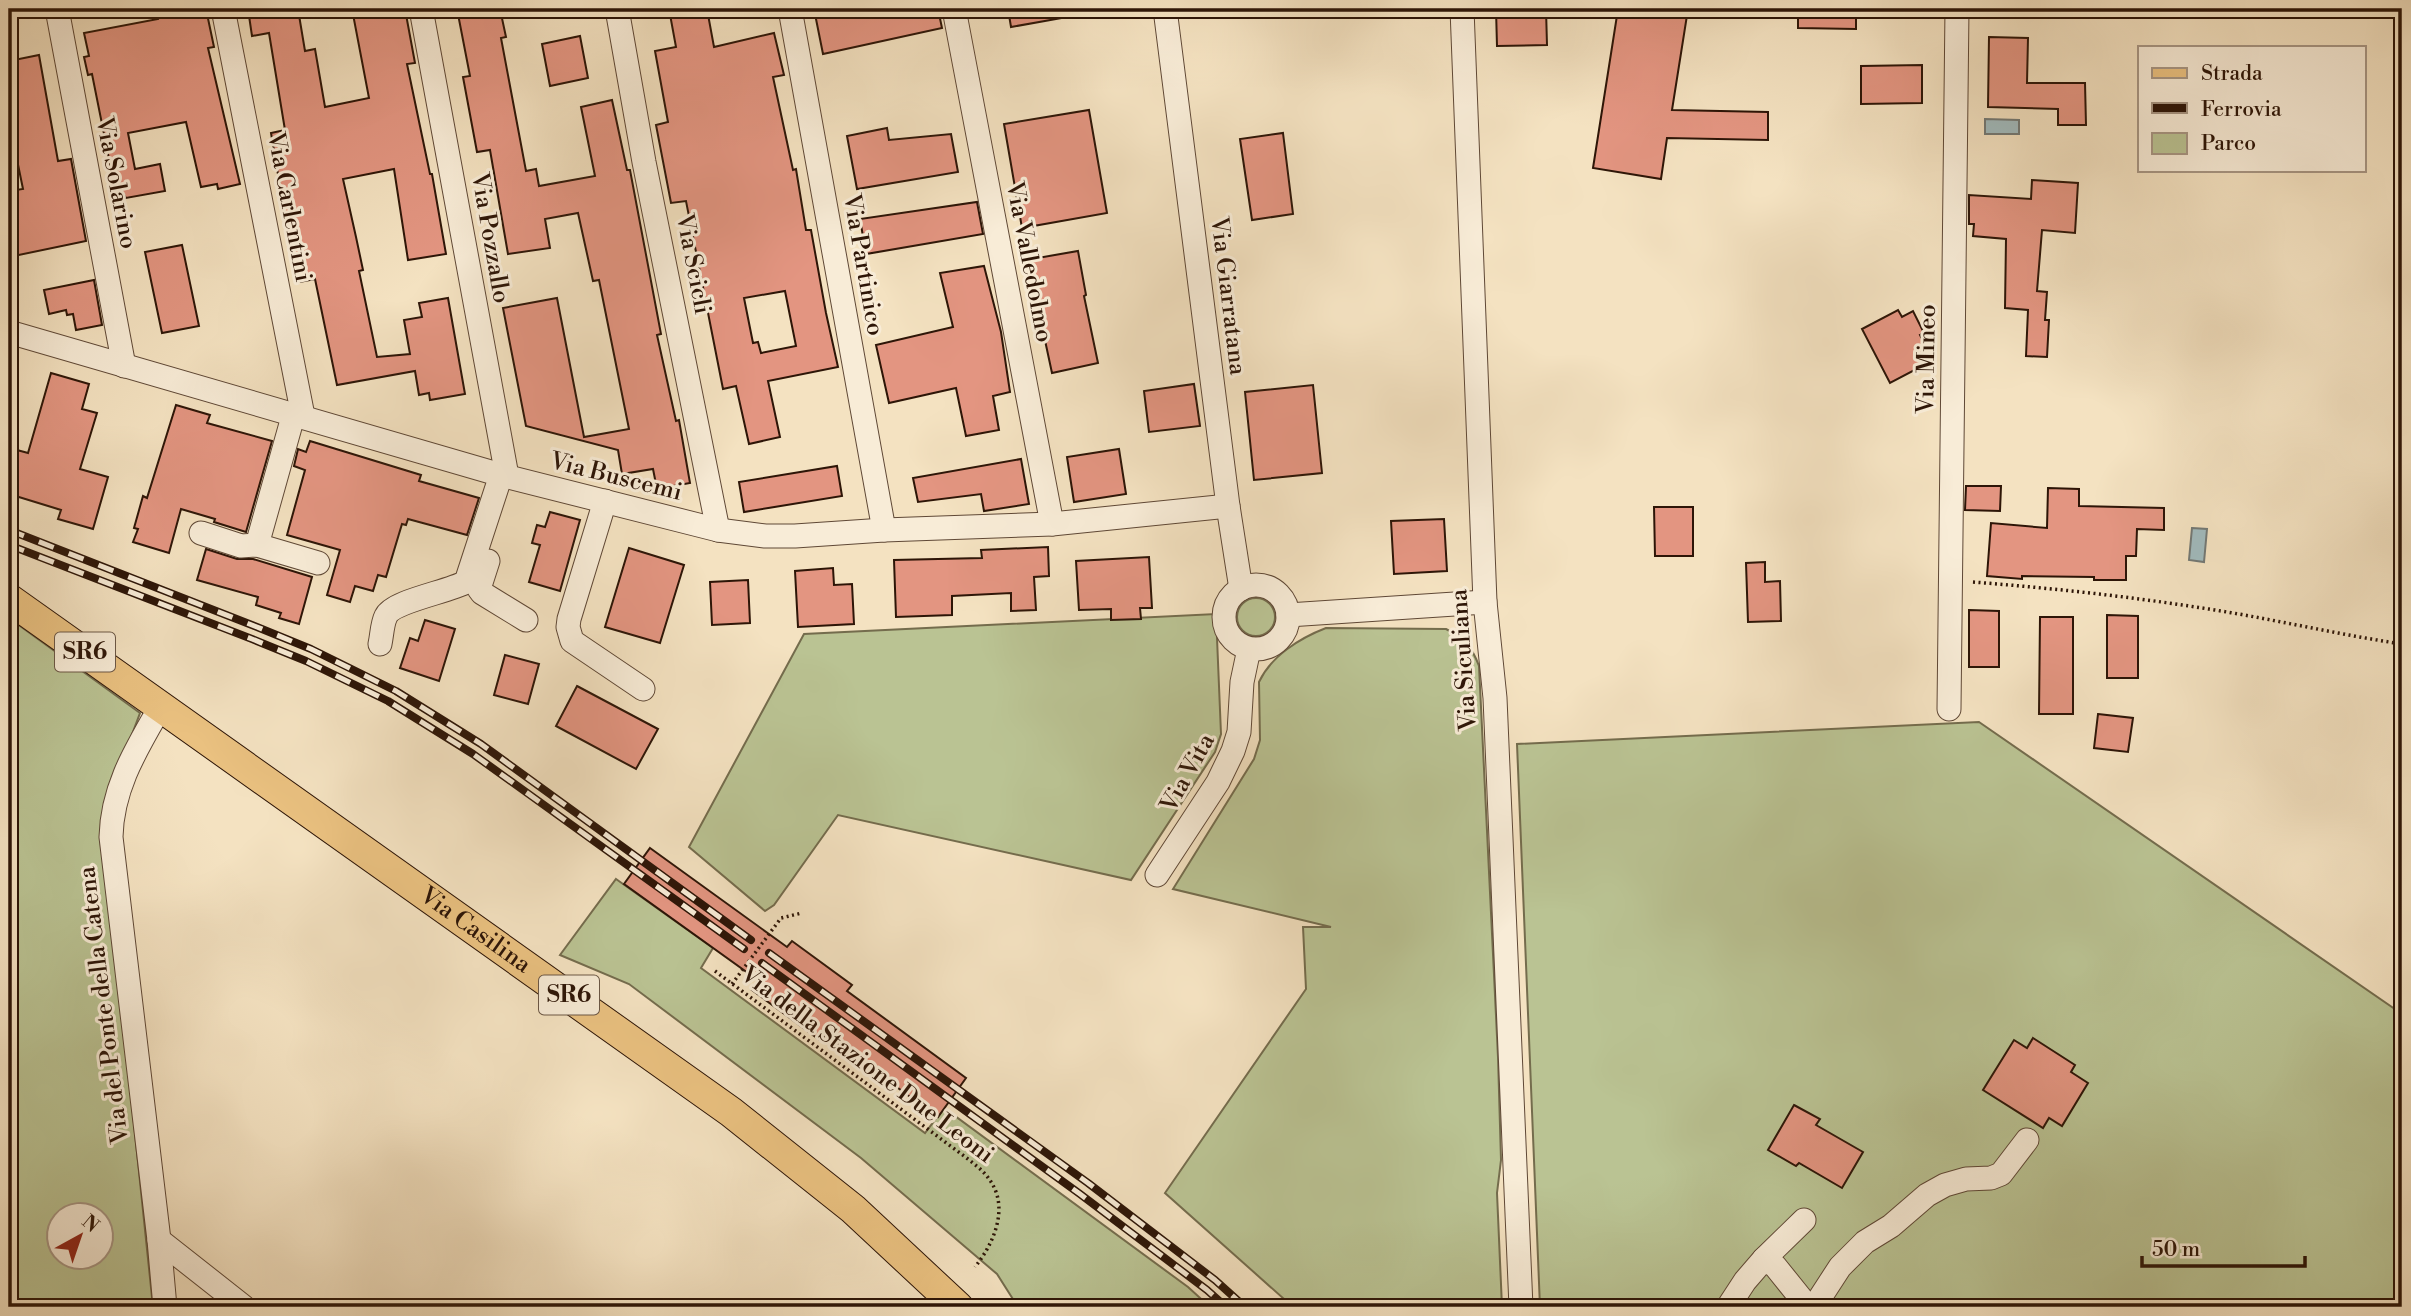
<svg xmlns="http://www.w3.org/2000/svg" width="2411" height="1316" font-family="'Libre Bodoni',serif">
<style>
.green{fill:#bac393;stroke:#746c4d;stroke-width:2;fill-rule:evenodd}
.water{fill:#a1bbbe;stroke:#737975;stroke-width:2}
.building{fill:#e39581;stroke:#2d1507;stroke-width:2;fill-rule:evenodd}
.lines{fill:none;stroke-linecap:round;stroke-linejoin:round}
.minor-casing{stroke:#5f4836;stroke-width:25}
.major-casing{stroke:#2d1507;stroke-width:32}
.path{stroke:#2d1507;stroke-width:3.5;stroke-dasharray:2 3.5;stroke-linecap:butt}
.minor{stroke:#f8ecd7;stroke-width:23}
.major{stroke:#eac180;stroke-width:30}
.rail-casing{stroke:#2d1507;stroke-width:8}
.rail{stroke:#f8ecd7;stroke-width:5;stroke-dasharray:16;stroke-linecap:butt}
.labels{text-anchor:middle;dominant-baseline:central;stroke-width:6;stroke-linejoin:round;paint-order:stroke}
.shield{fill:#f8ecd7;stroke:#6a5645;stroke-width:2}
.shield-label{font-size:23px;font-weight:bold;fill:#2d1507}
.street-label{font-size:24px;fill:#2d1507;stroke:#f8ecd7}
</style>
<rect width="100%" height="100%" fill="#f4e2c1"/>
<filter id="stains"><feTurbulence type="fractalNoise" baseFrequency=".00286" numOctaves="4"/><feColorMatrix values="0 0 0 0 .2 0 0 0 0 .09 0 0 0 0 .02 0 0 0 .5 -.17"/></filter>
<radialGradient id="worn" r=".72"><stop offset=".6" stop-color="#630" stop-opacity="0"/><stop offset="1" stop-color="#630" stop-opacity=".3"/></radialGradient>
<g class="green">
<circle cx="1256" cy="617" r="19"/>
<polygon points="1216,614 1221,734 1215,752 1131,880 838,815 774,905 765,911 689,847 804,634"/>
<path d="M9,618L140,713L118,772L107,863L153,1307H9ZM60,1214H102V1256H60Z"/>
<path d="M1326,628L1446,629C1464,638 1472,647 1479,666L1498,1057L1501,1160L1497,1193L1502,1307H1293L1165,1193L1306,989L1303,927H1331L1173,889L1254,759L1260,740L1259,682C1271,656 1300,638 1326,628Z"/>
<polygon points="1979,722 2402,1014 2402,1307 1540,1307 1517,744"/>
<polygon points="616,879 713,948 701,968 925,1133 944,1108 1188,1287 1210,1307 1018,1307 997,1274 861,1158 629,984 560,955"/>
</g>
<g class="water">
<polygon points="1985,119 2019,120 2019,134 1985,134"/>
<polygon points="2192,528 2207,529 2204,562 2189,560"/>
</g>
<g class="building">
<polygon points="156,9 206,9 214,47 208,48 240,184 218,189 217,184 201,187 186,122 128,133 135,169 160,164 165,191 126,198 123,193 116,194 92,74 88,75 84,57 89,56 84,33 158,19"/>
<polygon points="248,9 298,9 305,51 315,49 325,107 369,98 352,9 405,9 415,63 407,64 430,174 432,174 446,254 408,260 394,169 343,179 356,237 363,270 359,271 377,357 410,354 404,320 422,317 419,303 448,298 465,394 430,400 429,393 419,395 415,371 337,385 315,279 299,282 282,198 271,133 285,130 269,33 252,36"/>
<polygon points="457,9 500,9 506,37 501,38 526,171 536,169 539,186 595,176 581,107 612,100 627,170 630,170 661,334 657,335 676,421 679,420 690,483 657,489 653,469 622,474 618,450 526,426 503,308 557,298 584,437 629,429 599,280 593,281 578,213 545,219 550,248 508,254 490,150 477,152 463,77 470,76"/>
<path d="M669,9H707L714,47L774,33L784,75L773,77L793,170L796,169L806,230H811L826,313L838,367L768,381L780,437L749,444L736,386L723,389L686,201L671,203L656,125L668,122L655,51L676,47ZM785,291L796,346L761,353L758,342L753,343L744,298Z"/>
<polygon points="814,9 938,9 942,28 823,54"/>
<polygon points="1008,9 1061,9 1062,18 1011,27"/>
<polygon points="1496,9 1546,9 1547,45 1497,46"/>
<polygon points="1618,9 1688,9 1672,110 1768,112 1768,140 1667,138 1661,179 1593,168"/>
<polygon points="1798,9 1856,9 1856,29 1798,28"/>
<polygon points="580,36 588,78 550,86 542,44"/>
<polygon points="1989,37 2028,38 2027,83 2085,83 2086,125 2058,125 2058,109 1988,107"/>
<polygon points="39,55 58,161 71,159 86,241 9,257 9,191 23,189 15,150 9,151 9,61"/>
<polygon points="1922,65 1922,103 1861,104 1861,66"/>
<polygon points="1089,110 1107,213 1022,228 1004,124"/>
<polygon points="887,128 889,140 951,134 958,172 857,189 847,136"/>
<polygon points="1283,133 1293,214 1252,220 1240,139"/>
<polygon points="2032,180 2078,183 2075,233 2042,230 2037,291 2047,292 2045,320 2049,320 2047,357 2026,356 2028,310 2005,308 2006,239 1973,236 1974,224 1969,224 1969,195 2031,199"/>
<polygon points="977,202 983,234 866,254 860,219"/>
<polygon points="182,245 199,326 162,333 145,252"/>
<polygon points="1078,251 1086,295 1084,296 1098,363 1052,373 1037,303 1033,304 1026,260"/>
<polygon points="984,266 1001,332 1010,392 993,396 999,430 966,436 956,388 889,403 876,345 953,327 940,273"/>
<polygon points="94,280 102,325 76,330 73,314 67,315 66,310 49,314 44,290"/>
<polygon points="1898,310 1902,317 1913,311 1924,333 1920,335 1928,351 1924,353 1928,363 1890,383 1862,329"/>
<polygon points="51,373 89,384 82,409 97,413 80,469 108,477 93,529 58,519 61,510 9,494 9,478 17,450 28,453"/>
<polygon points="1194,384 1200,426 1149,432 1144,391"/>
<polygon points="1313,385 1322,473 1254,480 1245,392"/>
<polygon points="176,405 210,415 207,423 272,441 246,532 214,522 215,519 181,509 169,553 133,542 138,529 134,528 143,496 147,498"/>
<polygon points="310,441 421,475 419,481 479,498 467,535 408,519 406,525 402,524 386,577 378,575 373,591 355,586 350,602 327,595 340,550 287,535 305,470 294,466 298,449 306,452"/>
<polygon points="1119,449 1126,494 1074,502 1067,457"/>
<polygon points="1021,459 1029,504 984,511 981,494 918,502 913,478"/>
<polygon points="837,466 842,496 744,512 739,482"/>
<polygon points="1966,486 2001,486 2000,511 1965,510"/>
<polygon points="2048,488 2079,489 2079,506 2164,508 2164,530 2137,529 2136,556 2126,556 2126,580 2094,580 2094,577 2022,576 2022,579 1987,576 1991,523 2047,528"/>
<polygon points="1654,507 1693,507 1693,556 1655,556"/>
<polygon points="550,512 580,520 560,591 529,582 540,545 532,543 537,525 545,527"/>
<polygon points="1444,519 1447,571 1394,574 1391,521"/>
<polygon points="1048,547 1049,576 1034,577 1036,610 1011,611 1011,593 952,596 952,615 896,617 894,560 982,558 981,550"/>
<polygon points="629,548 684,565 660,643 605,627"/>
<polygon points="206,549 237,559 253,559 312,577 299,624 279,618 281,613 256,605 258,597 197,580"/>
<polygon points="1149,557 1152,608 1140,608 1141,619 1111,620 1111,609 1079,610 1076,561"/>
<polygon points="1765,562 1765,582 1780,581 1781,621 1748,622 1746,563"/>
<polygon points="833,568 834,585 852,584 854,624 798,627 795,571"/>
<polygon points="748,580 750,623 712,625 710,582"/>
<polygon points="1969,610 1999,611 1999,667 1969,667"/>
<polygon points="2107,615 2138,616 2138,678 2107,678"/>
<polygon points="2040,617 2073,617 2073,714 2039,714"/>
<polygon points="425,620 455,629 439,681 400,668 410,638 418,641"/>
<polygon points="505,655 539,664 528,704 494,695"/>
<polygon points="577,686 658,729 636,769 556,726"/>
<polygon points="2098,714 2133,718 2128,752 2094,748"/>
<polygon points="650,848 787,947 792,941 852,985 847,991 966,1078 938,1117 825,1035 821,1041 752,990 759,981 624,884"/>
<polygon points="2033,1038 2075,1065 2071,1072 2088,1083 2062,1126 2049,1118 2043,1128 1983,1090 2014,1040 2027,1048"/>
<polygon points="1794,1105 1820,1119 1816,1125 1863,1152 1842,1188 1799,1163 1796,1166 1768,1150"/>
</g>
<g class="lines">
<g class="minor-casing">
<g id="minor">
<polyline points="57,9 124,366"/>
<polyline points="223,9 303,416"/>
<polyline points="421,9 507,476"/>
<polyline points="617,9 644,162 718,530"/>
<polyline points="790,9 884,530"/>
<polyline points="954,9 1052,524"/>
<polyline points="1165,9 1228,506 1241,589"/>
<polyline points="1462,9 1485,602 1495,698 1521,1307"/>
<polyline points="9,332 501,475 718,530 765,536 795,536 884,530 1052,524 1228,506"/>
<polyline points="605,501 569,619 568,627 572,641 643,689"/>
<polyline points="201,533 241,546 257,545 318,563"/>
<polyline points="257,545 294,413"/>
<polyline points="488,561 479,589 482,593 526,620"/>
<circle cx="1256" cy="617" r="32"/>
<polyline points="1288,615 1485,602"/>
<path d="M380,644C382,635 382,624 386,616C393,601 448,592 466,582L501,475"/>
<path d="M161,706C137,748 112,787 111,837L159,1240L165,1307"/>
<polyline points="1949,709 1957,9"/>
<polyline points="1157,875 1218,782 1233,751 1239,732 1242,682 1249,649"/>
<polyline points="159,1240 244,1307"/>
<polyline points="1764,1259 1804,1220"/>
<polyline points="1728,1307 1745,1281 1764,1259 1775,1266 1808,1307"/>
<polyline points="1814,1307 1840,1267 1865,1242 1891,1226 1927,1195 1945,1185 1966,1179 1991,1178 2001,1174 2027,1140"/>
</g>
</g>
<g class="major-casing">
<g id="major">
<path id="s1" d="M9,599L731,1112L853,1209L958,1307"/>
</g>
</g>
<g class="path">
<path d="M1973,582C2050,588 2126,596 2202,608C2269,618 2335,634 2402,644"/>
<path d="M715,971L964,1156C973,1163 983,1170 989,1179C1010,1207 994,1243 975,1267"/>
<polyline points="732,984 781,918 802,913"/>
</g>
<use href="#minor" class="minor"/>
<use href="#major" class="major"/>
<g class="rail-casing">
<g id="rail">
<polyline points="9,530 257,627 311,649 396,691 481,744 751,940"/>
<polyline points="9,545 252,639 306,661 388,701 473,754 744,949"/>
<polyline points="769,953 1088,1183 1215,1280 1245,1307"/>
<polyline points="762,963 1080,1194 1207,1290 1226,1307"/>
</g>
</g>
<use href="#rail" class="rail"/>
</g>
<g class="labels">
<g class="shield">
<rect x="55" y="632.5" width="60" height="39" rx="5"/>
<rect x="539" y="975.5" width="60" height="39" rx="5"/>
</g>
<g class="shield-label">
<text x="85" y="652">SR6</text>
<text x="569" y="995">SR6</text>
</g>
<g class="street-label">
<text transform="translate(116 183) rotate(79)">Via Solarino</text>
<text transform="translate(289 207) rotate(79)">Via Carlentini</text>
<text transform="translate(490 238) rotate(80)">Via Pozzallo</text>
<text transform="translate(1029 262) rotate(79)">Via Valledolmo</text>
<text transform="translate(693 264) rotate(79)">Via Scicli</text>
<text transform="translate(863 265) rotate(80)">Via Partinico</text>
<text transform="translate(1228 296) rotate(83)">Via Giarratana</text>
<text transform="translate(1927 359) rotate(-89)">Via Mineo</text>
<text transform="translate(616 477) rotate(14)">Via Buscemi</text>
<text transform="translate(1464 660) rotate(-94)">Via Siculiana</text>
<text transform="translate(1188 773) rotate(-61)">Via Vita</text>
<text stroke="none"><textPath href="#s1" startOffset="572">Via Casilina</textPath></text>
<text transform="translate(104 1005) rotate(-97)">Via del Ponte della Catena</text>
<text transform="translate(867 1065) rotate(37)">Via della Stazione Due Leoni</text>
</g>
</g>
<rect width="2411" height="1316" fill="none" stroke="#f4e2c1" stroke-width="35"/>
<rect x="10" y="10" width="2390" height="1295" fill="none" stroke="#2d1507" stroke-width="3.5"/>
<rect x="18" y="18" width="2376" height="1281" fill="none" stroke="#2d1507" stroke-width="2"/>
<rect x="2138" y="46" width="228" height="126" fill="#f8ecd7" stroke="#a79684" stroke-width="2"/>
<rect x="2152" y="68" width="35" height="10" fill="#eac180" stroke="#a79684" stroke-width="2"/>
<text x="2201" y="80" font-size="21" fill="#2d1507">Strada</text>
<rect x="2152" y="103" width="35" height="10" fill="#2d1507" stroke="#a79684" stroke-width="2"/>
<text x="2201" y="116" font-size="21" fill="#2d1507">Ferrovia</text>
<rect x="2152" y="133" width="35" height="21" fill="#bac393" stroke="#a79684" stroke-width="2"/>
<text x="2201" y="150" font-size="21" fill="#2d1507">Parco</text>
<g transform="translate(80 1236) rotate(40)"><circle r="33" fill="#f8ecd7" stroke="#a79684" stroke-width="2"/>
<path d="M0-5L12 26L0 18L-12 26Z" fill="#8f2418"/>
<text y="-10" font-size="19" font-weight="bold" text-anchor="middle" fill="#2d1507">N</text>
</g>
<path d="M2142 1256v10h163v-10" fill="none" stroke="#2d1507" stroke-width="3.5"/>
<text x="2152" y="1256" font-size="21" fill="#2d1507" stroke="#f8ecd7" stroke-width="5" paint-order="stroke">50 m</text>
<rect width="100%" height="100%" filter="url(#stains)"/>
<rect width="100%" height="100%" fill="url(#worn)"/>
</svg>
